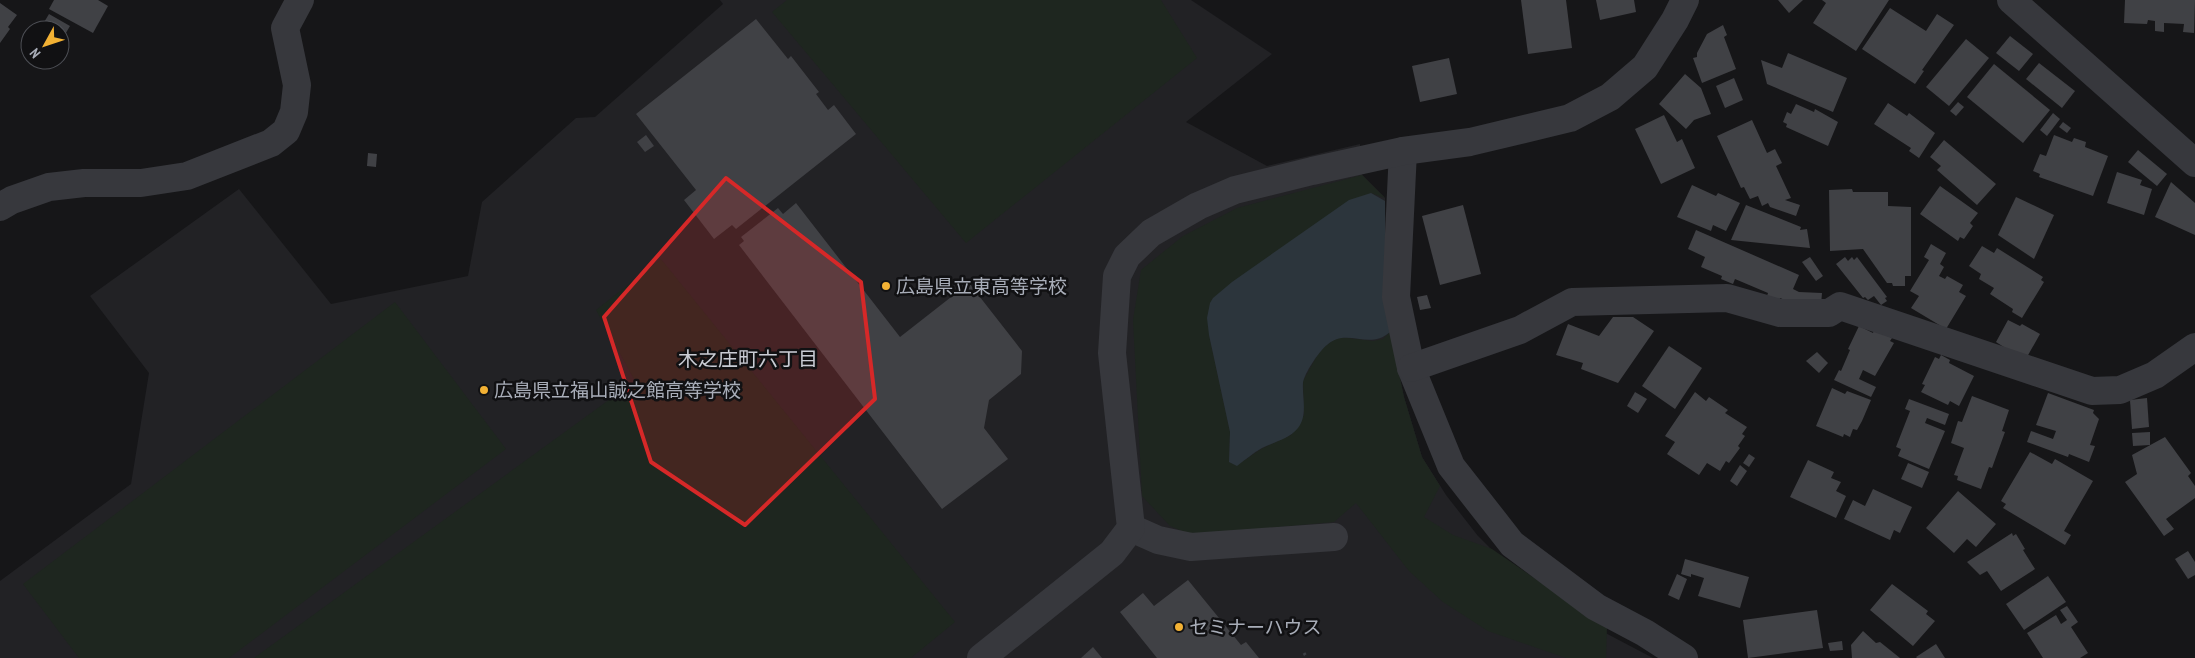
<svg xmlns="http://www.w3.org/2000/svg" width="2195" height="658" font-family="'PT Sans Narrow','Noto Sans JP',sans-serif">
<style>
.built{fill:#222225}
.green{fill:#1e261f}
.water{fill:#2c353c}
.building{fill:#404145}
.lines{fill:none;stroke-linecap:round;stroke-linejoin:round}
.path{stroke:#3d3f44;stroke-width:3;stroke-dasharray:2.5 4;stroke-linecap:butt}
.minor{stroke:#37383d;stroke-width:28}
.marked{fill:#d62828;fill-opacity:0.2;stroke:#d62828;stroke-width:4;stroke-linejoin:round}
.poi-dot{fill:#f2b134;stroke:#111113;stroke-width:2}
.labels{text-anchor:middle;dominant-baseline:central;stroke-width:5;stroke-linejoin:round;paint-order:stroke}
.poi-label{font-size:19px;fill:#a8adb8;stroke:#111113;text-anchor:start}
.neighbourhood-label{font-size:20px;fill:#c9ccd4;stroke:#111113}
</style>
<rect width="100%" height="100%" fill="#161618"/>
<polygon class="built" points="720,0 1191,0 1272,54 1186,122 1267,166 1360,144 1362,175 1385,198 1386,311 1404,397 1422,457 1446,495 1478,536 1511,569 1577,618 1653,658 0,658 0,581 131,484 149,373 90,296 239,189 331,304 468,276 482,202 576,118 595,117 723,4"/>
<g class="green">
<polygon points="787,0 1161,0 1197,58 966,243 772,12"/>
<polygon points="1362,175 1385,198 1371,193 1209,335 1230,432 1229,462 1237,465 1261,449 1291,435 1304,415 1303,381 1318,354 1327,344 1340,337 1373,341 1383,339 1390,332 1404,397 1422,457 1440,486 1424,517 1453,535 1492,549 1607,628 1606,658 1566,658 1488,631 1443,602 1409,571 1356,503 1334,522 1192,535 1170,526 1142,496 1133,320 1141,270 1183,236 1237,208"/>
<polygon points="661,259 955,622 911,658 254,658 635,381 596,310"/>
<polygon points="395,302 506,449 229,658 79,658 23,584"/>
</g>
<path class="water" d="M1371,193L1385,201L1386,311L1390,332C1369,351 1347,327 1327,345C1319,351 1304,374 1303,383C1302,398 1308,415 1298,428C1289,439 1274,442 1262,448C1253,453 1245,460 1237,466L1229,462L1230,432L1209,335L1207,318L1210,303L1213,298L1232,282L1349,200Z"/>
<g class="building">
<polygon points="54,0 98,0 108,6 93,33 49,9"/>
<polygon points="1521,0 1566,0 1572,48 1528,54"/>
<polygon points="1596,0 1634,0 1636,12 1600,20"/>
<polygon points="1778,0 1803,0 1789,13"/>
<polygon points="1822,0 1889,0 1856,51 1813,23 1826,3"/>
<polygon points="2125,0 2195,0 2194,33 2183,32 2184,24 2164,23 2164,32 2155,31 2155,21 2148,20 2147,24 2124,23"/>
<polygon points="0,3 17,15 8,27 10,29 0,43"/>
<polygon points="1890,8 1926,31 1937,14 1954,25 1922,70 1924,71 1915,84 1862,49"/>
<polygon points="49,14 70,26 60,43 60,30 40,29"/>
<polygon points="756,19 788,59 791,56 819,92 816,94 828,110 834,105 856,134 736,229 732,225 714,239 684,200 696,190 636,114"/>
<polygon points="1723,25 1727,35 1724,37 1736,69 1702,83 1693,58 1697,57 1697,53 1707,34"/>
<polygon points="2010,36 2033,54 2019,71 1996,53"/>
<polygon points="1966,39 1989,58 1949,106 1926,87"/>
<polygon points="1788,53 1847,78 1833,112 1767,84 1761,60 1782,68"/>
<polygon points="1449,58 1457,94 1420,102 1412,66"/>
<polygon points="2039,63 2075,91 2062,108 2026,79"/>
<polygon points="1994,64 2050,110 2023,143 1967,97"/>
<polygon points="1685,74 1701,88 1711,114 1694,120 1686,129 1659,104"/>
<polygon points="1734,78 1743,100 1725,108 1716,86"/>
<polygon points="1958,102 1964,107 1956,116 1950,111"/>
<polygon points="1888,103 1907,116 1909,113 1935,133 1919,158 1909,151 1911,148 1874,124"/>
<polygon points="1796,104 1814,112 1815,109 1838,122 1828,146 1786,127 1787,124 1783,122 1787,112 1791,114"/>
<polygon points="2053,113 2060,119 2047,136 2040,130"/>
<polygon points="1664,115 1677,142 1682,139 1695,168 1661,184 1635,129"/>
<polygon points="1752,120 1767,153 1775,149 1782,163 1776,166 1791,198 1785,200 1800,205 1796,216 1770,207 1768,203 1762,206 1758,196 1750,199 1744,187 1741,188 1717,136"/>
<polygon points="2063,122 2071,128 2067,133 2059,127"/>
<polygon points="646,135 654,146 645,152 637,142"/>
<polygon points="2054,135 2072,142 2074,138 2086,142 2085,147 2108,156 2093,196 2039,177 2040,174 2033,171 2040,154 2046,156"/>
<polygon points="1944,140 1996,184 1977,205 1937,170 1941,166 1930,157"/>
<polygon points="2138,150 2167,174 2157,186 2128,162"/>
<polygon points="368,153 377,154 376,167 367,166"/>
<polygon points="2117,172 2142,180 2140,185 2152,189 2144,215 2107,203"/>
<polygon points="2171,182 2195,203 2195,235 2155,217"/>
<polygon points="1692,185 1716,196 1718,193 1740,203 1726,231 1713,225 1711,231 1677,217"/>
<polygon points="1940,186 1978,213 1970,223 1973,226 1964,239 1960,237 1958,241 1920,214"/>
<polygon points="1852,189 1853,192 1888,192 1888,206 1911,207 1911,276 1905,276 1905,286 1893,286 1892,283 1887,283 1863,249 1830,251 1829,190"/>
<polygon points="2016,197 2054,215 2034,259 1998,235"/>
<polygon points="796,203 900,337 969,283 1022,351 1021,374 989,400 984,428 1008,459 942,509 739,245 744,241 741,237 778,208 783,214"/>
<polygon points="1463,205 1481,274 1440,285 1422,216"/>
<polygon points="1746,205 1801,227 1800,230 1807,229 1810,248 1731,240"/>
<polygon points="1696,230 1799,275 1793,289 1799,292 1822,293 1821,305 1794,304 1780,298 1779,301 1767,296 1768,293 1735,279 1733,284 1721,279 1722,276 1701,267 1705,257 1688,249"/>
<polygon points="1931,244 1946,253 1940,264 1944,267 1939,276 1945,279 1947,276 1963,285 1959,292 1966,296 1946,329 1911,308 1919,296 1910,291 1929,260 1924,257"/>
<polygon points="1982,246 1994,253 1997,248 2043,277 2041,280 2044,282 2022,318 2012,312 2013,309 1990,294 1994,288 1979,279 1981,274 1969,266"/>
<polygon points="1810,257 1823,276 1816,281 1802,262"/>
<polygon points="1845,257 1848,261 1852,257 1854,260 1857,257 1887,297 1885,298 1887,301 1881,305 1874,296 1868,300 1865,297 1863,298 1836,264"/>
<polygon points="1427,295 1431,308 1420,310 1417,297"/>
<polygon points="1613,317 1633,317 1654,331 1618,383 1581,369 1583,363 1556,355 1568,324 1599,336"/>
<polygon points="2008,320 2020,326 2022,324 2040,334 2027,357 2010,351 1996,342"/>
<polygon points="1859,326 1873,333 1874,330 1892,338 1890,341 1894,343 1875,376 1863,370 1859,379 1876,387 1871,397 1834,380 1839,370 1841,371 1850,350 1848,349"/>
<polygon points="1669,346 1702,368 1675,409 1642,386"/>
<polygon points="1817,352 1828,363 1819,373 1806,361"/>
<polygon points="1941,355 1950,360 1949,363 1974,376 1959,406 1950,401 1948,405 1921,392 1925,385 1922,384 1935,357 1939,359"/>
<polygon points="1832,388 1845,394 1847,391 1871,400 1862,421 1857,430 1853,429 1850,437 1844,434 1843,437 1816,426"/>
<polygon points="1635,392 1647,399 1638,413 1627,406"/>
<polygon points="1695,392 1706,401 1709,397 1728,410 1725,413 1747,427 1742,434 1745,436 1738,446 1740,448 1729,463 1726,461 1720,471 1707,463 1699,475 1667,454 1675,442 1665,436"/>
<polygon points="2048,393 2094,410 2093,413 2099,419 2090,445 2095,446 2089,462 2069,454 2068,457 2027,442 2031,431 2053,439 2056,431 2036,425"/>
<polygon points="1972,396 2009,410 2002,431 2005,432 1992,468 1989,467 1981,489 1957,480 1958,476 1954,475 1964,448 1951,443 1958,421 1962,422"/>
<polygon points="2147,398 2149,427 2132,429 2130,400"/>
<polygon points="1909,399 1949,414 1945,425 1927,418 1925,423 1945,431 1929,469 1898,456 1901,449 1896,447 1910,411 1905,409"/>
<polygon points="2150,432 2150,445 2133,446 2132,433"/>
<polygon points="2165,437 2191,473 2188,476 2195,486 2195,498 2166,519 2174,529 2164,536 2125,482 2137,474 2132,455"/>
<polygon points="2030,452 2052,464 2055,459 2093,481 2064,531 2071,535 2065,545 2003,508 2006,504 2001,501"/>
<polygon points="1749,454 1755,458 1749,467 1743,463"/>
<polygon points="1808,460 1834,472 1831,478 1841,482 1836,491 1846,496 1836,518 1790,497"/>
<polygon points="1908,463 1929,472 1922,488 1901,479"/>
<polygon points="1740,465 1747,471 1737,486 1730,481"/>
<polygon points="1873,489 1912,507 1900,533 1894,530 1890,540 1844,519 1853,500 1865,506"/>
<polygon points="1958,491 1996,524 1976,547 1967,539 1954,553 1926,528"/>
<polygon points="2012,533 2013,536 2016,534 2025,549 2023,550 2035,569 2001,591 1987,571 1980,575 1967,562"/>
<polygon points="2188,551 2195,562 2195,575 2188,579 2175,559"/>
<polygon points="1685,559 1749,577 1740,608 1698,596 1704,578 1691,574 1691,577 1681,574"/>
<polygon points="1677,574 1687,579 1679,600 1668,595"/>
<polygon points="2048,576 2066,602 2024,630 2006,604"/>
<polygon points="1188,580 1241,645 1246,642 1259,658 1157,658 1120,612 1143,593 1154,606"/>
<polygon points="1892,584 1928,611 1926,614 1935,621 1913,646 1870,610"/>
<polygon points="2067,606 2078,622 2071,627 2088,653 2080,658 2043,658 2027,633 2056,615 2061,624 2067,620 2060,610"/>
<polygon points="1817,610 1823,648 1748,658 1743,620"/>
<polygon points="1863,631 1876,643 1880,642 1900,658 1852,658 1851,645"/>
<polygon points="1842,641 1843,650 1830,651 1828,643"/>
<polygon points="1936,644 1945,658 1917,658 1916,657"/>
<polygon points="1093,647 1102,658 1081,658"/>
</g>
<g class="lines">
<polyline class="path" points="1304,653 1307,658"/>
<g class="minor">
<polyline points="2011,0 2195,163"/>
<polyline points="1403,151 1396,297 1411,368 1451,466 1512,544 1596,607 1645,633 1684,658"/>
<polyline points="0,207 12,200 49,187 84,183 141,183 187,176 271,143 286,131 294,112 297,85 285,28 300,0"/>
<polyline points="1411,368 1520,330 1572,302 1727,298 1780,313 1829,313 1840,306 2092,391 2120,390 2155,375 2195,347"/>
<polyline points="1131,528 1158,540 1191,547 1334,537"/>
<polyline points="981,658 1112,553 1131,528 1112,353 1117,276 1127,256 1151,233 1198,206 1235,190 1312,171 1403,151 1470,142 1570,118 1610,97 1645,67 1675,20 1685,0"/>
</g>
</g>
<path class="marked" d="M726,178L861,282L875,399L745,525L651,462L604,317Z"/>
<g class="poi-dot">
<circle cx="886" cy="286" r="5"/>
<circle cx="484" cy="390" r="5"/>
<circle cx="1179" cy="627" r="5"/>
</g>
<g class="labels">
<g class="poi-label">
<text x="896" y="286">広島県立東高等学校</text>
<text x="494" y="390">広島県立福山誠之館高等学校</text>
<text x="1189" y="627">セミナーハウス</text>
</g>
<g class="neighbourhood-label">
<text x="748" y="359">木之庄町六丁目</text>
</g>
</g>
<g transform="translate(45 45) rotate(230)"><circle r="24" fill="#111113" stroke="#4d4f55"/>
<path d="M0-4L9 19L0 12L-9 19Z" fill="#f2b134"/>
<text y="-8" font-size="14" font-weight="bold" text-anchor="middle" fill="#a8adb8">N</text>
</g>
</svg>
